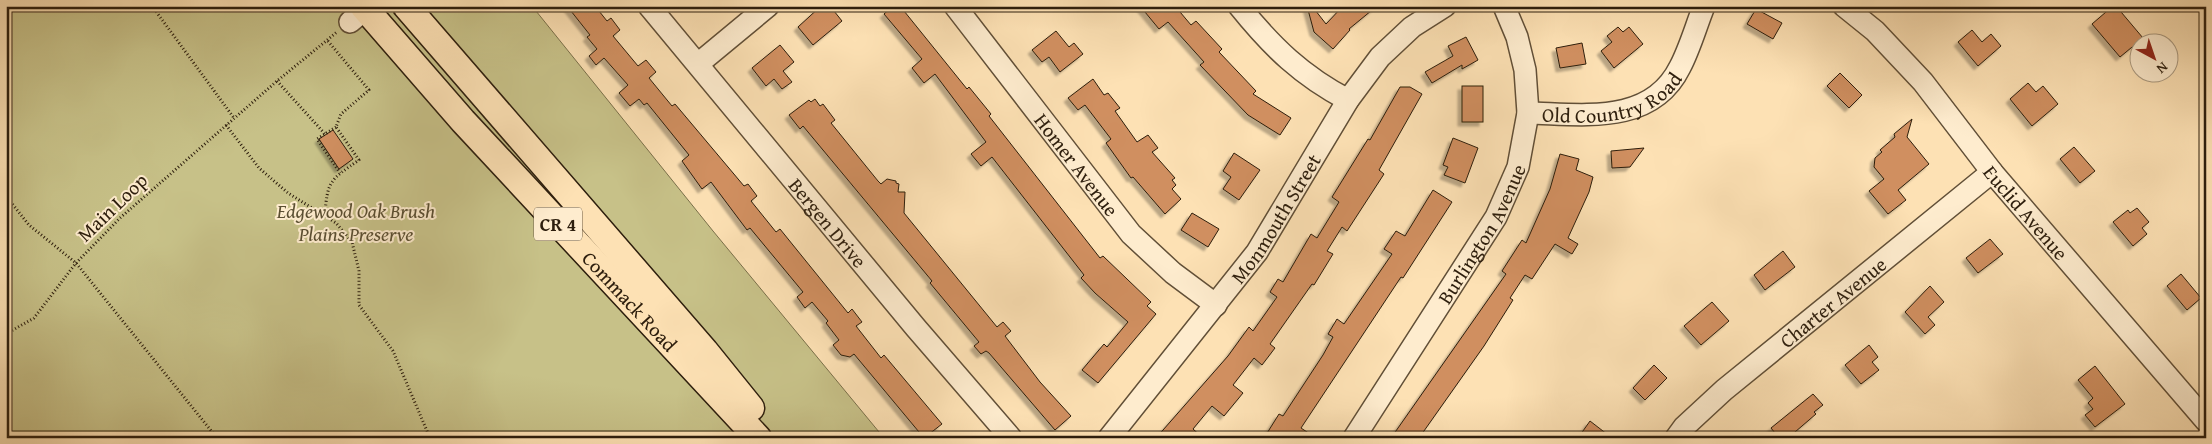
<svg xmlns="http://www.w3.org/2000/svg" width="2212" height="444" font-family="'Gentium Book Plus',serif">
<style>
.green{fill:#c7c188;stroke:#7a704a}
.building{fill:#d08f60;stroke:#2d1e0d;filter:url(#shadow)}
.lines{fill:none;stroke-linecap:round;stroke-linejoin:round}
.minor-casing{stroke:#614f37;stroke-width:24}
.major-casing{stroke:#2d1e0d;stroke-width:29}
.path{stroke:#2d1e0d;stroke-width:3;stroke-dasharray:1 2.5;stroke-linecap:butt}
.minor{stroke:#feecce;stroke-width:21}
.major{stroke:#fde1b4;stroke-width:26}
.labels{text-anchor:middle;dominant-baseline:central;stroke-width:4;stroke-linejoin:round;paint-order:stroke}
.shield{fill:#feecce;stroke:#6c5c47;stroke-width:1}
.shield-label{font-size:19px;font-weight:bold;fill:#2d1e0d}
.street-label{font-size:20px;fill:#2d1e0d;stroke:#feecce}
.park-label{font-size:20px;font-style:italic;fill:#5b4f32;stroke:#feecce}
</style>
<defs>
<filter id="shadow"><feDropShadow dx="-4" dy="4" stdDeviation="1" flood-color="#0004"/></filter>
</defs>
<rect width="100%" height="100%" fill="#fde1b4"/>
<filter id="stains"><feTurbulence type="fractalNoise" baseFrequency=".004" numOctaves="4"/><feColorMatrix values="0 0 0 0 .2 0 0 0 0 .09 0 0 0 0 .02 0 0 0 .5 -.17"/></filter>
<radialGradient id="worn" r=".72"><stop offset=".6" stop-color="#630" stop-opacity="0"/><stop offset="1" stop-color="#630" stop-opacity=".3"/></radialGradient>
<polygon class="green" points="6,6 532,6 713,231 884,438 6,438"/>
<g class="building">
<polygon points="567,6 595,6 607,21 611,18 620,30 613,36 638,66 646,60 656,72 649,78 672,106 675,104 744,186 748,184 757,196 751,201 776,232 780,229 848,313 852,309 862,322 856,326 881,358 884,355 942,424 924,438 854,354 850,357 841,355 833,345 839,340 826,323 828,321 812,302 805,308 797,297 803,292 750,228 747,230 711,182 702,189 682,161 689,155 647,103 644,105 639,99 630,106 619,93 628,85 604,58 596,65 589,56 597,49 587,37 590,35"/>
<polygon points="821,6 830,6 842,21 813,45 798,27"/>
<polygon points="893,6 900,6 967,89 969,87 991,114 989,116 1100,258 1103,256 1151,302 1147,306 1156,314 1098,383 1082,370 1104,344 1107,347 1128,322 1095,293 1081,278 1084,275 992,157 981,166 971,154 986,142 935,74 924,83 912,68 922,59 884,14"/>
<polygon points="1140,6 1175,6 1191,25 1196,21 1222,49 1219,52 1256,91 1253,94 1291,118 1280,135 1248,115 1200,65 1204,62 1168,22 1159,29"/>
<polygon points="1307,6 1312,6 1326,24 1343,6 1377,6 1349,29 1350,30 1333,49 1314,32"/>
<polygon points="2113,6 2116,6 2143,38 2120,57 2092,24"/>
<polygon points="1756,9 1782,23 1773,39 1747,24"/>
<polygon points="1618,27 1623,32 1629,27 1643,44 1614,68 1601,51 1612,42 1607,36"/>
<polygon points="1972,30 1982,42 1991,34 2001,46 1978,66 1958,42"/>
<polygon points="1056,31 1069,47 1074,43 1083,54 1060,72 1049,57 1042,62 1032,50"/>
<polygon points="1466,37 1478,60 1462,69 1462,65 1432,83 1425,72 1453,56 1448,46"/>
<polygon points="1582,43 1586,64 1560,68 1556,48"/>
<polygon points="780,45 794,62 783,71 792,82 782,89 774,79 766,86 752,68"/>
<polygon points="1840,73 1862,95 1849,108 1827,86"/>
<polygon points="1093,79 1104,95 1108,93 1120,108 1115,111 1137,142 1148,135 1158,148 1152,152 1175,178 1172,180 1176,185 1172,189 1181,199 1165,214 1133,177 1131,178 1106,143 1111,139 1085,105 1078,110 1068,98"/>
<polygon points="2028,83 2036,92 2043,86 2058,104 2032,126 2010,99"/>
<rect x="1462" y="86" width="21" height="36"/>
<polygon points="1400,87 1410,87 1422,94 1379,170 1384,174 1347,231 1342,227 1327,251 1333,254 1314,285 1312,284 1270,344 1275,348 1262,365 1254,358 1233,385 1243,393 1224,416 1212,406 1193,429 1203,438 1156,438 1228,356 1249,327 1253,331 1277,297 1270,292 1278,279 1283,282 1311,234 1317,238 1339,202 1332,197 1368,139 1370,140"/>
<polygon points="815,99 820,106 823,104 835,120 831,123 878,181 881,184 887,179 896,181 896,183 899,184 898,192 905,192 904,213 997,327 1003,322 1011,331 1005,336 1040,382 1071,416 1055,430 989,353 986,351 981,354 974,346 979,342 930,283 932,281 803,126 800,129 789,115 809,100 811,102"/>
<polygon points="1912,119 1907,137 1929,164 1898,190 1906,200 1888,214 1869,191 1884,179 1874,167 1875,158 1882,152 1880,150 1895,137 1894,134"/>
<polygon points="333,130 353,159 339,169 319,139"/>
<polygon points="1453,138 1478,148 1465,183 1444,175 1448,167 1443,165"/>
<polygon points="2074,147 2095,171 2080,183 2060,159"/>
<polygon points="1644,148 1630,167 1612,168 1611,151"/>
<polygon points="1234,153 1260,170 1239,200 1223,189 1231,177 1223,171"/>
<polygon points="1560,154 1579,159 1576,170 1593,177 1589,192 1568,238 1578,244 1572,254 1555,244 1532,279 1525,275 1510,298 1513,300 1484,346 1419,438 1391,438 1506,274 1502,271 1522,240 1526,243 1550,189"/>
<polygon points="1433,190 1452,202 1403,278 1401,277 1301,428 1316,438 1264,438 1279,414 1283,416 1323,355 1333,337 1328,334 1337,319 1344,324 1392,254 1384,249 1396,231 1405,236"/>
<polygon points="2137,208 2149,222 2142,228 2147,234 2133,246 2113,222 2128,210 2130,213"/>
<polygon points="1192,213 1219,229 1208,247 1181,230"/>
<polygon points="1990,239 2003,254 1978,273 1966,258"/>
<polygon points="1783,251 1795,267 1765,290 1754,275"/>
<polygon points="2181,274 2201,298 2187,310 2167,286"/>
<polygon points="1930,286 1944,302 1928,317 1935,325 1925,334 1905,312"/>
<polygon points="1712,302 1729,321 1701,345 1684,326"/>
<polygon points="1869,345 1878,357 1872,362 1879,370 1861,384 1845,365"/>
<polygon points="1654,365 1667,378 1645,400 1633,388"/>
<polygon points="2095,366 2125,404 2095,427 2085,415 2093,409 2088,403 2093,398 2078,380"/>
<polygon points="1813,394 1823,405 1814,412 1816,414 1788,438 1779,438 1771,428"/>
<polygon points="1590,421 1612,438 1578,438"/>
</g>
<g class="lines">
<g class="minor-casing">
<g id="minor">
<path id="s1" d="M649,6L916,328L1011,438"/>
<path id="s2" d="M955,6L1131,234L1173,273L1216,305"/>
<path d="M1239,6C1272,47 1302,76 1348,100"/>
<path id="s3" d="M1844,6L1875,31L1923,82L1992,172L2206,421"/>
<polyline points="350,22 369,6"/>
<polyline points="698,64 768,6"/>
<path id="s4" d="M1528,113C1582,114 1651,126 1680,67C1690,48 1696,26 1704,6"/>
<path id="s5" d="M1109,438L1257,252L1348,100L1380,57L1412,27L1445,6"/>
<path id="s6" d="M1354,438L1496,217L1518,167L1528,113L1525,70L1517,37L1504,6"/>
<path id="s7" d="M1676,438L1684,427L1724,390L1992,172"/>
</g>
</g>
<g class="major-casing">
<g id="major">
<path id="s8" d="M363,6L463,121L758,438"/>
<polyline points="406,6 705,351 751,408"/>
</g>
</g>
<g class="path">
<polyline points="152,6 234,118"/>
<polyline points="277,81 325,134"/>
<polyline points="226,125 259,168 288,193 336,223 352,242 359,271 359,305 393,351 430,438"/>
<polyline points="336,127 317,139 340,173"/>
<polyline points="6,196 29,225 76,263 217,438"/>
<path d="M325,216C327,181 330,180 359,160L336,127L341,114L369,90L327,40"/>
<polyline points="6,334 34,318 76,263 120,218 277,81 337,32"/>
</g>
<use href="#minor" class="minor"/>
<use href="#major" class="major"/>
</g>
<g class="labels">
<rect class="shield" x="534" y="207.5" width="48" height="33" rx="4"/>
<g class="shield-label">
<text x="558" y="224">CR 4</text>
</g>
<g class="street-label">
<text stroke="none"><textPath href="#s4" startOffset="88">Old Country Road</textPath></text>
<text stroke="none"><textPath href="#s2" startOffset="200">Homer Avenue</textPath></text>
<text transform="translate(112 207) rotate(-44)">Main Loop</text>
<text stroke="none"><textPath href="#s3" startOffset="276">Euclid Avenue</textPath></text>
<text stroke="none"><textPath href="#s5" startOffset="276">Monmouth Street</textPath></text>
<text stroke="none"><textPath href="#s1" startOffset="281">Bergen Drive</textPath></text>
<text stroke="none"><textPath href="#s6" startOffset="241">Burlington Avenue</textPath></text>
<text stroke="none"><textPath href="#s8" startOffset="398">Commack Road</textPath></text>
<text stroke="none"><textPath href="#s7" startOffset="208">Charter Avenue</textPath></text>
</g>
<g class="park-label">
<text x="356" y="210">Edgewood Oak Brush<tspan x="356" dy="23">Plains Preserve</tspan></text>
</g>
</g>
<rect width="2212" height="444" fill="none" stroke="#fde1b4" stroke-width="25"/>
<rect x="8" y="8" width="2197" height="429" fill="none" stroke="#2d1e0d" stroke-width="2.5"/>
<rect x="12" y="12" width="2187" height="419" fill="none" stroke="#2d1e0d"/>
<g transform="translate(2154 58) rotate(140)"><circle r="24" fill="#feecce" stroke="#aa9a81"/>
<path d="M0-4L9 19L0 12L-9 19Z" fill="#8f2418"/>
<text y="-8" font-size="14" font-weight="bold" text-anchor="middle" fill="#2d1e0d">N</text>
</g>
<rect width="100%" height="100%" filter="url(#stains)"/>
<rect width="100%" height="100%" fill="url(#worn)"/>
</svg>
